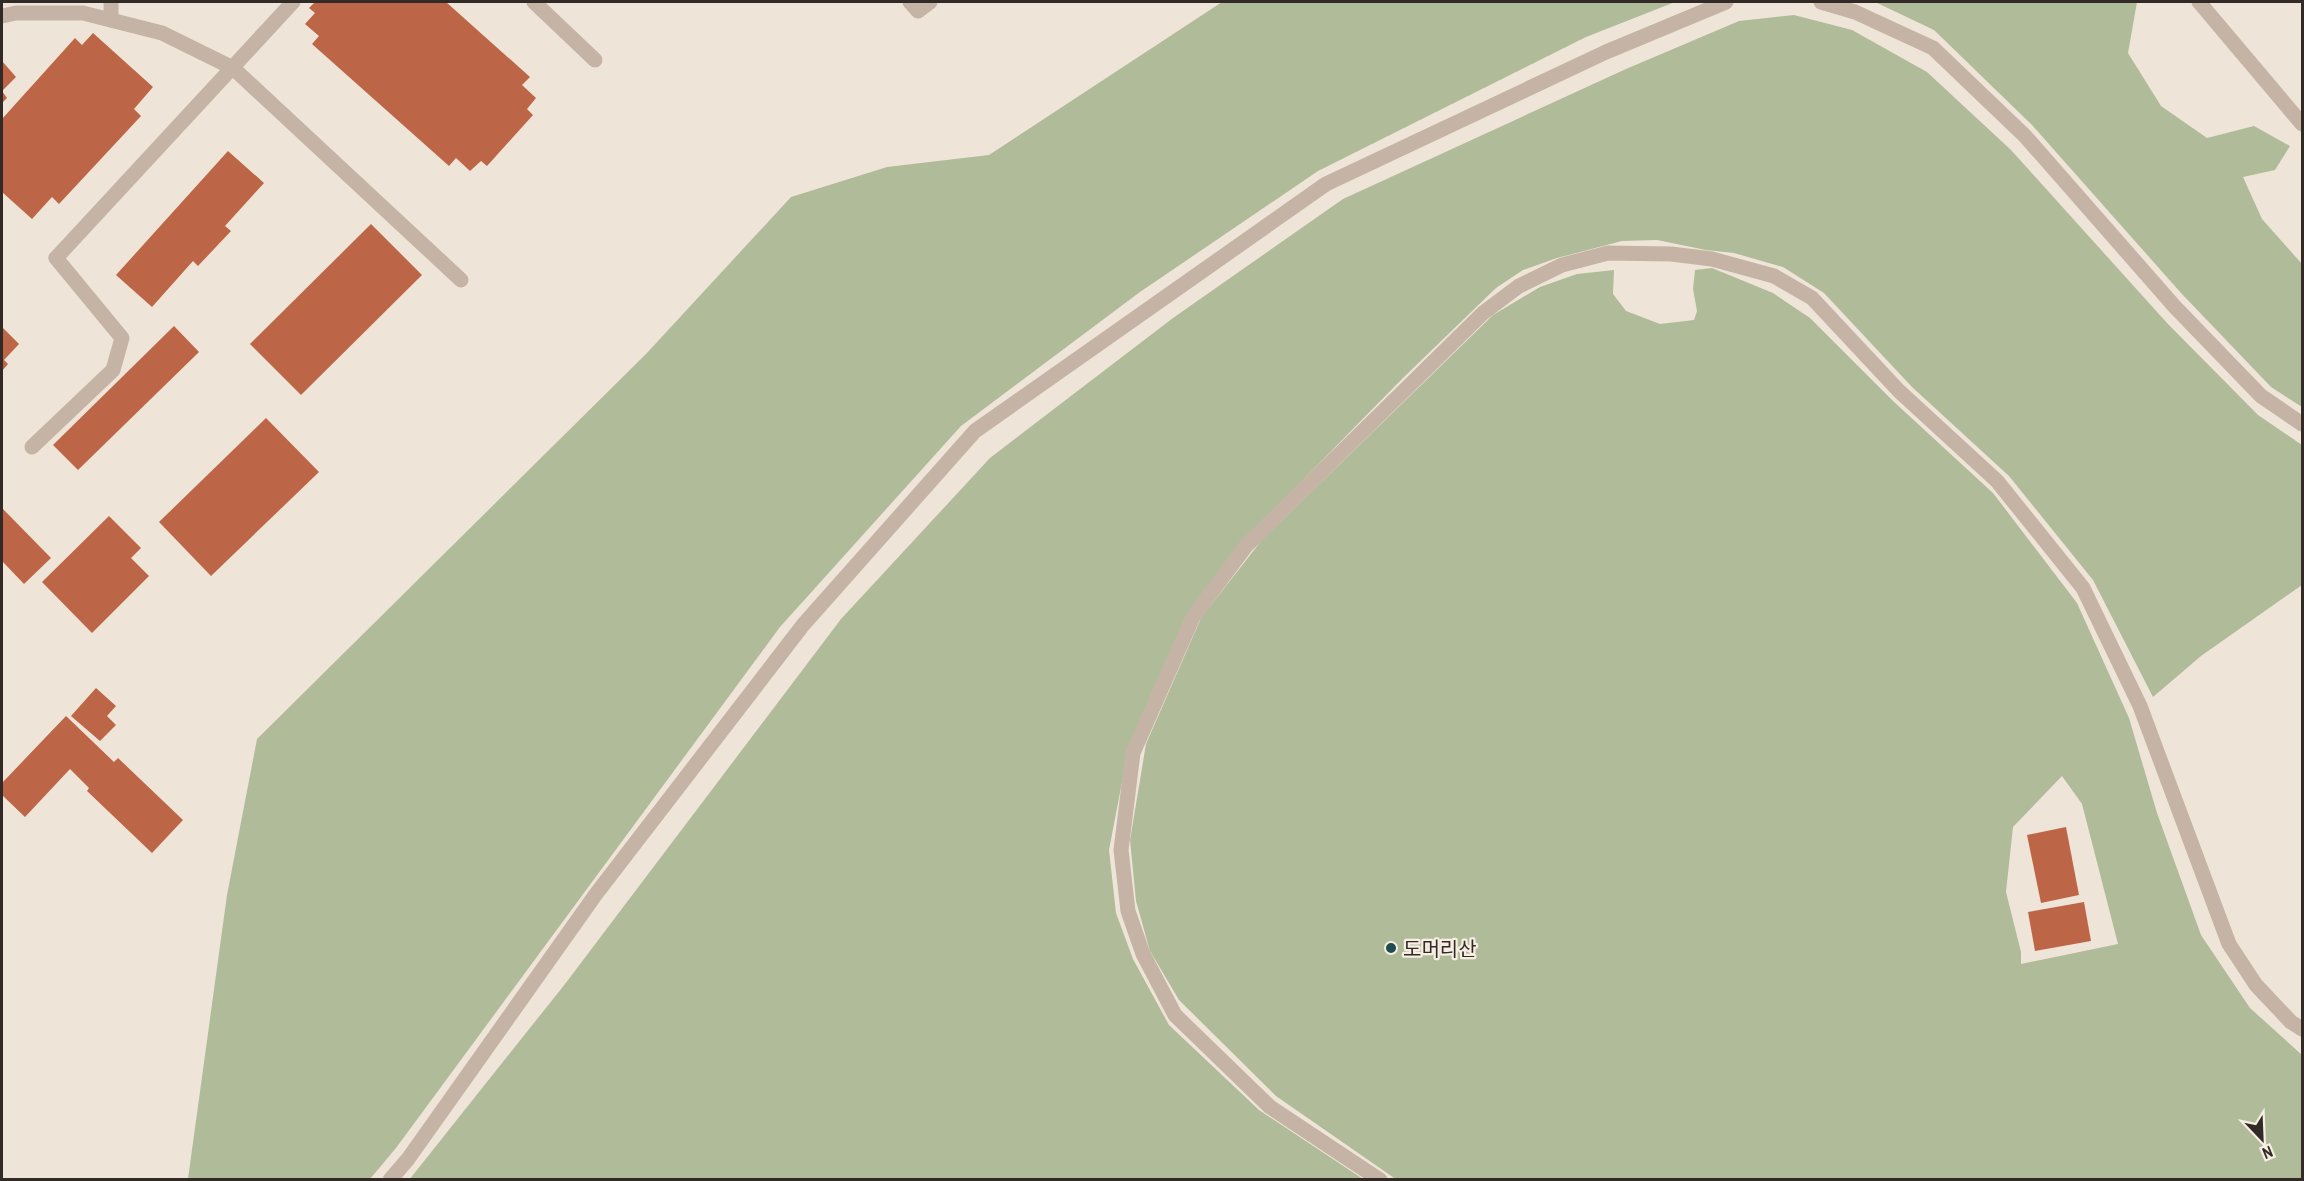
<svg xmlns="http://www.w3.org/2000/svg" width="2304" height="1181" font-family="'Archivo Narrow','Noto Sans KR',sans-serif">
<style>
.green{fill:#b0bc99;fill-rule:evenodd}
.building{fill:#bd6647}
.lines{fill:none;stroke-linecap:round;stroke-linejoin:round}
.lane{stroke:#c5b4a5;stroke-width:15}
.street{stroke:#c5b4a5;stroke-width:15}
.poi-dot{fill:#1e4c50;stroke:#f7eee3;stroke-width:2}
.labels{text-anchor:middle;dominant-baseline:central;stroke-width:4.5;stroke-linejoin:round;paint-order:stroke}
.poi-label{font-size:20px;fill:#322a26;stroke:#f7eee3;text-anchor:start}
</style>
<rect width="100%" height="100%" fill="#efe4d8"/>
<g class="green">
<polygon points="1222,2 1675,2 1586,37 1318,171 1140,292 961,426 780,627 396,1148 370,1179 188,1179 227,895 257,739 646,354 791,197 887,167 989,155"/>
<polygon points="1875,2 2137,2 2128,53 2161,106 2207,138 2254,126 2290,146 2275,170 2243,177 2262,219 2302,264 2302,407 2271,387 2181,293 2032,125 1934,30"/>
<polygon points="1794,15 1852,30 1927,72 2011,150 2167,323 2258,415 2302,445 2302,585 2201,656 2153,697 2093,580 2009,476 1912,387 1824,293 1783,267 1734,253 1706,250 1657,240 1622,241 1557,258 1523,270 1496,288 1403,378 1242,542 1128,751 1109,850 1116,913 1133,959 1169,1025 1259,1110 1363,1179 409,1180 565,984 841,619 990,458 1173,318 1343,199 1626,69 1739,21"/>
<path d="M1712,268L1773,293L1810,318L1893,401L1993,493L2077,603L2129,718L2157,813L2201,935L2250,1008L2302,1055V1179L1397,1180L1276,1096L1179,1000L1150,951L1136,901L1130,840L1146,744L1201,618L1261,541L1493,315L1540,287L1577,274L1614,270L1613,294L1626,311L1660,324L1694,320L1697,311L1693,289L1695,270ZM2062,776L2082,804L2118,944L2021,964V952L2006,892L2013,827Z"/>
</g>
<g class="building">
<polygon points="315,2 446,2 530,77 522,85 536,98 527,109 533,115 487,166 481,161 470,171 456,158 449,166 312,44 319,36 305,24 315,13 309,8"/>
<polygon points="93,33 153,87 134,109 141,116 59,204 52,197 32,219 2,192 2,119 75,38 82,45"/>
<polygon points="2,61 16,77 2,91 7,98 2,103"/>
<polygon points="228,151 264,183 225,226 231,231 198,266 193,261 152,307 116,275"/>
<polygon points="371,224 422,275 301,395 250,344"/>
<polygon points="174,326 199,352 78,470 53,445"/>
<polygon points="2,327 19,344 4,360 8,364 2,371"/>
<polygon points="266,418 319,472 211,576 159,522"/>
<polygon points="2,508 51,558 24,584 2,561"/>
<polygon points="109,516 141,548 131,558 149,576 92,633 42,582"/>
<polygon points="96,688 116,706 107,716 116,725 100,741 71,716"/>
<polygon points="66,716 114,762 118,758 183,820 152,853 87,791 89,788 70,769 25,817 2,795 2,783"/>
<polygon points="2066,827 2079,895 2041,903 2027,835"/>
<polygon points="2084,902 2091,941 2035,951 2028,912"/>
</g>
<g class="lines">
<g class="lane">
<polyline points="910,2 918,11 930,2"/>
<polyline points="1821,2 1855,12 1933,48 2025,136 2175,307 2261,396 2302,424"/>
<polyline points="32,447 113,370 122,338 56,258"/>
<polyline points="390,1180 408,1159 596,894 803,625 975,431 1326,184 1606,52 1726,2"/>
<polyline points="1380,1180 1270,1107 1175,1015 1143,954 1128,911 1121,850 1133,753 1193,617 1246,546 1483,313 1519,286 1562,265 1608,253 1671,254 1712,259 1774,276 1812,298 1899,391 1997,481 2083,588 2140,706 2229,944 2256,985 2291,1022 2302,1029"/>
</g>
<g class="street">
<polyline points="534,2 595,60"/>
<polyline points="2199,2 2302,124"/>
<polyline points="2,16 16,13 83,13 162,33 233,68 461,280"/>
<polyline points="111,20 111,2"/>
<polyline points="56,258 293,2"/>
</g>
</g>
<circle class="poi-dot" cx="1391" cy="948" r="6"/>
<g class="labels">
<g class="poi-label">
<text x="1403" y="948">도머리산</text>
</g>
</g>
<rect width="2304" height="1181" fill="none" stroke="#322a26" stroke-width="6"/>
<g transform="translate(2262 1139) rotate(157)" stroke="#f7eee3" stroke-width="4.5" paint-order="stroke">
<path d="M0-4.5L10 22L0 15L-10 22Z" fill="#322a26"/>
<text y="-9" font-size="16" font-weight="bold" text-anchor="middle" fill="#322a26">N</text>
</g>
</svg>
